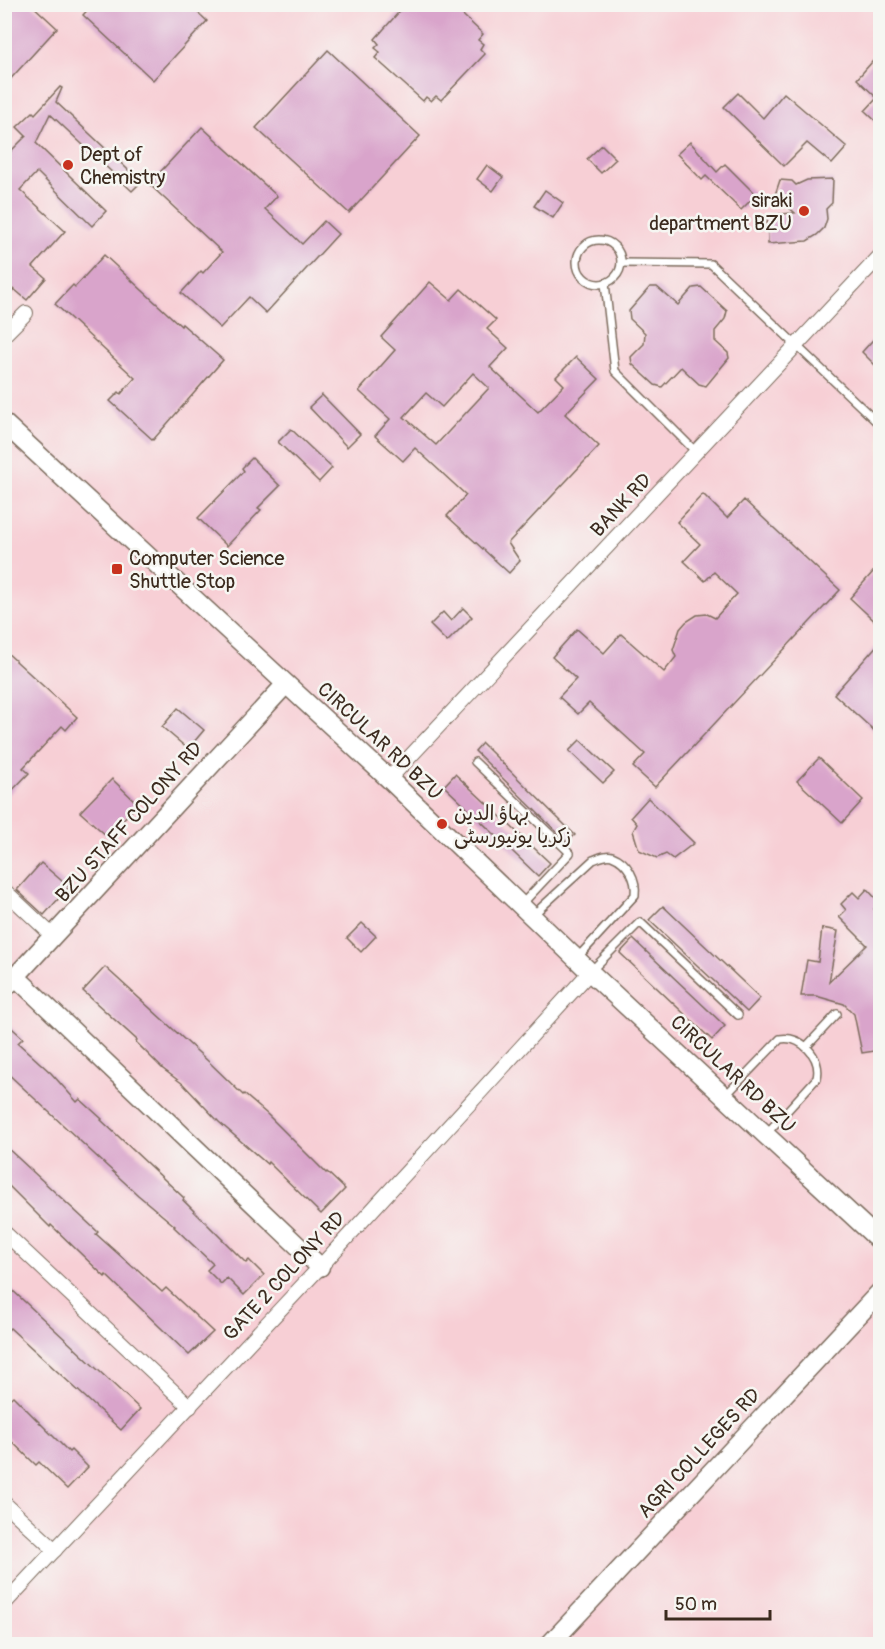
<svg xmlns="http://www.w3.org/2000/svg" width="885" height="1649" font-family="Pangolin,'Playpen Sans Arabic',sans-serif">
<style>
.built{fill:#f7cfd5}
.building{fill:#d9a4cb;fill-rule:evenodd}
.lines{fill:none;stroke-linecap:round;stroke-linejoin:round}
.lane-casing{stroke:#7c6b5c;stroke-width:10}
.street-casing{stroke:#7c6b5c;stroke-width:16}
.secondary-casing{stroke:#7c6b5c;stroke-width:21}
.lane{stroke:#fff;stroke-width:7}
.street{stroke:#fff;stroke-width:14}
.secondary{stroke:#fff;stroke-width:18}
.poi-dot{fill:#c8321e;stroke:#f6f6f2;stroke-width:2}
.labels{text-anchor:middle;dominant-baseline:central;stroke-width:5;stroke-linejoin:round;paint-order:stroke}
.poi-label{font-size:20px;fill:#3b2a1e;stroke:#f6f6f2;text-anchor:start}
.street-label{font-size:20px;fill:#3b2a1e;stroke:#f6f6f2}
</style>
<rect width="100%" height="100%" fill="#f6f6f2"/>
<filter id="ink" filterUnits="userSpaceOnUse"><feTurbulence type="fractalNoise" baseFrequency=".0167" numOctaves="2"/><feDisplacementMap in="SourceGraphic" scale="12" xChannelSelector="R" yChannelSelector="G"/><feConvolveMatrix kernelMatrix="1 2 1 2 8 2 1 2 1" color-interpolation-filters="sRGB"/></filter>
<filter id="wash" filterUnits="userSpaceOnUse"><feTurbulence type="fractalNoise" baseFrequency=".008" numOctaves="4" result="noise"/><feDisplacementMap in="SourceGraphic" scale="24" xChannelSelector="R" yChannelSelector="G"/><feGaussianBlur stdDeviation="1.35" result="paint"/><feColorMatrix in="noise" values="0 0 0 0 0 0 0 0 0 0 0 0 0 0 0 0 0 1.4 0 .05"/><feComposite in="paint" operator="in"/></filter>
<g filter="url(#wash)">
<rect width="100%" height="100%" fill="#f5e4cf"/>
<rect class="built" x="5" y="5" width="875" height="1639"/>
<g id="blocks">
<g class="building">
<polygon points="4,4 31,4 57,28 4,86"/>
<polygon points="93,4 189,4 207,21 153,80 83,15"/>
<polygon points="406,4 451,4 483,34 478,40 483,44 480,49 485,54 441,100 436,96 431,101 426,97 423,101 375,58 380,52 375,48 379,44 375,39"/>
<polygon points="328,50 420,136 349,213 256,128"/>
<polygon points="880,53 880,125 865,111 877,98 857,79"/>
<polygon points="60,87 62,88 56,102 141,182 132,191 50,114 36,143 106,211 92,226 37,172 20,190 65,231 33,267 46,278 27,300 14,289 4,300 4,158 26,136 17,127 33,112 35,114"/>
<polygon points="738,93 763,118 784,93 847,147 832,164 807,143 784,166 724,107"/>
<polygon points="202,127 277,196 265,209 302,244 324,221 338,234 266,313 249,297 220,328 181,293 201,271 203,273 222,252 149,184"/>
<polygon points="690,142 717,172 725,164 756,195 741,210 706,176 702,180 677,154"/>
<polygon points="602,145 616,159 601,173 587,159"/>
<polygon points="487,165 503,177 493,191 477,179"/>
<polygon points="833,179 832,203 826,209 827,219 824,228 817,235 807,241 768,244 767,215 795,213 775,195 780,180 792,181 796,185 807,180"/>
<polygon points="545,190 563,203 553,218 534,206"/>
<polygon points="104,255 181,326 182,324 223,360 153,440 110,401 119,392 121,394 135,378 55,304 73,285 75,287"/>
<path d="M430,282L451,300L461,289L496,320L487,329L508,348L490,367L538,412L564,385L556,377L576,357L599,379L565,414L599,446L508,543L520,561L509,573L447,516L466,495L415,448L403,461L375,436L390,419L359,391L395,350L381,337ZM473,373L489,388L436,445L404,417L426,393L442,407Z"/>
<polygon points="650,287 657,287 678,305 693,288 701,287 727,311 725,319 715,331 715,341 728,353 729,358 706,386 699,384 681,367 662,387 655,385 632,364 631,357 644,344 645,333 630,319 629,311"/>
<polygon points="880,332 880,370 862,352"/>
<polygon points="322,395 360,434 347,447 309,407"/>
<polygon points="291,429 332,468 319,482 278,442"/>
<polygon points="252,458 280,486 258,508 261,510 227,546 198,518 244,471 242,468"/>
<polygon points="703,494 727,518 744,500 840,590 655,787 633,767 645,754 589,703 578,714 559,697 576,679 552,657 577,629 604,653 621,634 664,672 676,657 673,650 680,629 686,622 697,615 707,614 715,618 737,594 714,572 705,581 684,561 700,544 677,522"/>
<polygon points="880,564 880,626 850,598"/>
<polygon points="463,608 472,617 447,642 430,625 443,612 451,621"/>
<polygon points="880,642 880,736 834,694"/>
<polygon points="4,650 77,717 66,730 62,726 23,768 29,773 4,799"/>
<polygon points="178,708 204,730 188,749 162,727"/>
<polygon points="580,740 614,772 603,783 569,751"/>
<polygon points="482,743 575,835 567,842 475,751"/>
<polygon points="819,758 863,800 842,823 797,781"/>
<polygon points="455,774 550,863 538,876 444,786"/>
<polygon points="112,779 138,804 107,836 80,812"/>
<polygon points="648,798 694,843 673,859 666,854 657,858 639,850 633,831 637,824 631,817"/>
<polygon points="41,863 69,887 44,915 17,890"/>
<polygon points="867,889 880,903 874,909 880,915 880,1006 876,1010 878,1027 880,1027 880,1050 862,1053 854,1014 844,1004 816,996 801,996 807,960 818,962 822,928 838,931 829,982 867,945 839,917 846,910 841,904 853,892 859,898"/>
<polygon points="663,906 760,998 747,1012 649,920"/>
<polygon points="362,923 376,936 361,952 347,938"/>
<polygon points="633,939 725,1026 712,1040 620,953"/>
<polygon points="105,967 209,1062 243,1095 244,1094 267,1114 326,1173 327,1172 345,1189 321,1214 268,1162 267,1164 219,1122 183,1084 163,1069 136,1042 137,1040 83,991"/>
<polygon points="4,1021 23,1038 18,1043 51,1073 77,1102 80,1099 102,1119 101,1120 184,1198 183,1200 246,1263 249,1260 264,1275 244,1295 227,1278 221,1284 207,1270 213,1264 174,1227 175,1226 138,1195 4,1070"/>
<polygon points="4,1145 98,1232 96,1234 134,1268 135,1267 162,1292 166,1288 213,1332 189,1355 106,1275 105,1277 51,1225 50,1227 4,1181"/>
<polygon points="10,1288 140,1409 121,1430 10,1328 4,1334 4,1294"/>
<polygon points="13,1396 69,1452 71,1450 88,1467 67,1489 39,1462 36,1465 4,1434 4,1404"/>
</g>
</g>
</g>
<g filter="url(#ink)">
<use href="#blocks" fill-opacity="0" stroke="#7c6b5c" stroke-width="1.5"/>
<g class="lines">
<g class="lane-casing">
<g id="lane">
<circle cx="599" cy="262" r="22"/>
<polyline points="621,263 711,264 880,425"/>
<polyline points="605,283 615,371 697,453"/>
<polyline points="475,762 570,853 522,904"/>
<path d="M533,915L593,860C599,858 606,854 612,856C628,862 637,880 635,895L578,957"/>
<polyline points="592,970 640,922 738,1015"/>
<polyline points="806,1047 837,1014"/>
<path d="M725,1096L780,1039C801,1035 822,1057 817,1078L767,1133"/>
</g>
</g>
<g class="street-casing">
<g id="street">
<polyline points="4,335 26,313"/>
<polyline points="389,779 880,256"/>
<polyline points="4,890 54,937"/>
<polyline points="4,1232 190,1407"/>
<polyline points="4,1503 55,1550"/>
<polyline points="4,1604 320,1267 590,972"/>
</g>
</g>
<g class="secondary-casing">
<g id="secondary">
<polyline points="4,423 389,779 590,972 880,1241"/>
<polyline points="16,977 320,1267"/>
<polyline points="4,989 286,684"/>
<polyline points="550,1644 880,1292"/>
</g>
</g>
<use href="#lane" class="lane"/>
<use href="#street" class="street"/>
<use href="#secondary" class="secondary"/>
</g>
</g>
<g class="poi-dot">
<circle cx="68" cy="165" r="6"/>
<circle cx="804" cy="211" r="6"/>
<rect x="111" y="563" width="12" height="12" rx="3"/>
<circle cx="442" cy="824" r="6"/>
</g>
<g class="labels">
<g class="poi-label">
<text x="80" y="154">Dept of<tspan x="80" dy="23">Chemistry</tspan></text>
<text x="792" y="200" text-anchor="end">siraki<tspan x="792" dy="23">department BZU</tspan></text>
<text x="129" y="558">Computer Science<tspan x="129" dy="23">Shuttle Stop</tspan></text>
<text x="454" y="813">بہاؤ الدین<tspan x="454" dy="23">زکریا یونیورسٹی</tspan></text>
</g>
<g class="street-label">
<text transform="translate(621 505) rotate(-47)">BANK RD</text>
<text transform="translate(380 741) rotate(43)">CIRCULAR RD BZU</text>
<text transform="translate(129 822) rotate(-48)">BZU STAFF COLONY RD</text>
<text transform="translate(733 1074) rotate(43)">CIRCULAR RD BZU</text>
<text transform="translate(284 1276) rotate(-47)">GATE 2 COLONY RD</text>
<text transform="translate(699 1453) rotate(-47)">AGRI COLLEGES RD</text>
</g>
</g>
<rect width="885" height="1649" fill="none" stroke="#f6f6f2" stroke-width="24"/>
<path d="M666 1610v9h104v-9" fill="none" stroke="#3b2a1e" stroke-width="3"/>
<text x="675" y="1610" font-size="18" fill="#3b2a1e" stroke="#f6f6f2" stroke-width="4.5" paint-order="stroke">50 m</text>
</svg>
